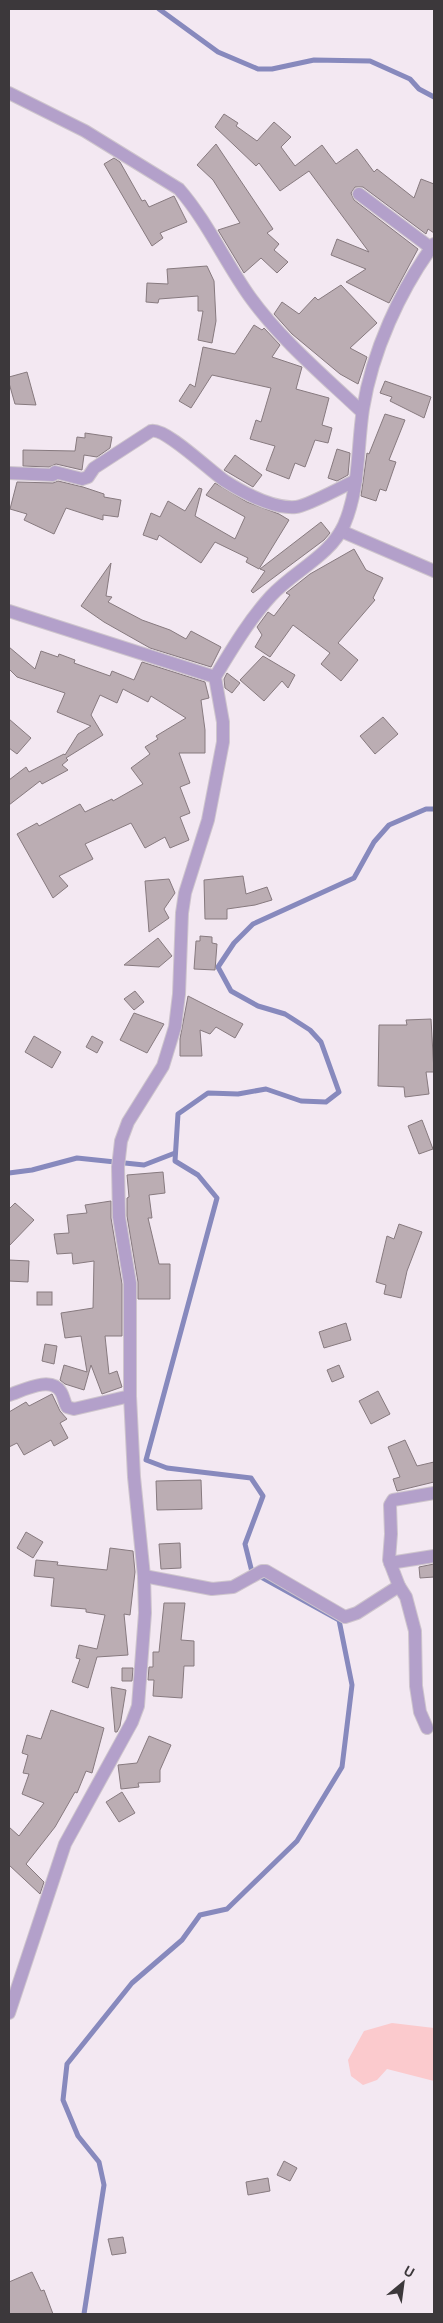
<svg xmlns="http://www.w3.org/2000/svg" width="443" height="2323" font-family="Ubuntu,sans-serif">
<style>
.green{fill:#fbcacd}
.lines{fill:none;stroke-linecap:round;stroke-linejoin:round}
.stream{stroke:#8789bd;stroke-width:5}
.building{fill:#bbadb3;stroke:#877a7f}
.minor-casing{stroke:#cec5cd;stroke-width:14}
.minor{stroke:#b3a0ca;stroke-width:12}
</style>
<rect width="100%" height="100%" fill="#f3e8f2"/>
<polygon class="green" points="392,2023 434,2028 434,2081 387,2069 377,2080 363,2085 351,2076 348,2060 364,2031"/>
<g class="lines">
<g class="stream">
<polyline points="159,9 218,52 258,69 272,69 314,60 370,61 410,79 419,89 434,97"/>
<polyline points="9,1173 32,1170 77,1158 144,1165 175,1153"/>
<polyline points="84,2314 104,2185 99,2162 78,2136 63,2100 67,2064 132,1983 182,1940 200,1915 227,1909 297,1841 342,1767 352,1685 339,1620 252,1572 245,1544 263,1496 251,1478 167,1468 146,1460 217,1198 198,1175 175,1161 178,1114 208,1093 238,1094 266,1089 301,1101 326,1102 339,1092 321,1042 310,1030 285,1014 258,1006 231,991 218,967 234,943 253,924 354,878 374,842 389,825 426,809 434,809"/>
</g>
</g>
<g class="building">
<polygon points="224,114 238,123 236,126 257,141 274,122 291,137 281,147 295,166 322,145 336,164 357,149 374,172 377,169 414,198 421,179 434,184 434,233 428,229 426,234 363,187 355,187 351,193 354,200 418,249 389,303 346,282 366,269 331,255 337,239 369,252 309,171 280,191 259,163 256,166 215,127"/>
<polygon points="216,144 273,229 267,233 279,244 274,250 288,262 277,273 261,258 244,273 218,230 240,223 213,180 197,165"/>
<polygon points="114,158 120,162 142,201 145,200 149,207 174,196 187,222 160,233 163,238 152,246 104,164"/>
<polygon points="207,266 214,281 216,321 212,343 198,340 203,311 198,311 198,296 159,299 158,303 146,302 147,283 168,284 167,269"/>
<polygon points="341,285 377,323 350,348 367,357 358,384 340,374 292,334 274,314 282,302 299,314 315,297 318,300"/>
<polygon points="254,325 262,330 264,328 280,345 272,357 302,367 296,389 329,398 322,425 332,428 328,443 315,440 305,467 295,463 289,479 266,470 275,446 250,439 256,420 261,422 271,388 212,375 191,408 179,401 190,384 195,387 203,347 235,354"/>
<polygon points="27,372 36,405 15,404 9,383 9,377"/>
<polygon points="385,381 431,397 424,418 390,401 392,397 380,393"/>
<polygon points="385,414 405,420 389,460 396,462 386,491 380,489 376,501 361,496 367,453 369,454"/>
<polygon points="85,433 112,437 110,448 97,457 84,455 82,470 56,464 49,467 23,466 23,450 75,451 77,437 85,438"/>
<polygon points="337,449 350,453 348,475 337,481 328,478"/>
<polygon points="235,455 262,475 253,487 224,470"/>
<polygon points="58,481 83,487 104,494 104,497 121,500 118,517 103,515 103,520 66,508 54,534 24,520 27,514 10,509 17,482 53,483"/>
<polygon points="215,483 247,502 279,514 289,520 259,569 246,562 248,558 215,542 201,563 159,535 157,540 143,535 151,513 160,517 168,501 185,511 199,488 202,489 195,516 235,539 245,517 206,495"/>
<polygon points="321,522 330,533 324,540 253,593 251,591 265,571 260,569"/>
<polygon points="354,549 366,570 383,578 373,598 375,600 338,643 358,660 341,681 321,664 330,653 293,625 270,657 255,647 262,635 257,627 268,612 274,616 290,595 286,593 310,574"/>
<polygon points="111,563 106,596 112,597 108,602 142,620 170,630 186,639 191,631 221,647 211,667 150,648 104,622 81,606"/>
<polygon points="9,647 35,669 41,651 58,657 59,654 75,660 74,663 110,676 112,671 134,680 142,662 205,682 209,698 201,700 205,730 205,753 179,753 190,783 180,787 190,813 180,817 189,840 170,848 165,837 145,848 131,823 85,844 93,859 59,876 68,886 53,898 17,834 37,823 39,826 80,804 85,812 112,799 113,801 143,784 131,768 150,754 145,747 158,739 156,736 186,718 151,696 148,702 123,689 117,703 100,695 91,715 103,735 66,758 68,760 62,765 68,770 42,784 40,781 9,805 9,780 26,767 29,772 64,754 65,755 78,734 91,726 57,712 65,693 17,677 9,669"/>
<polygon points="263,656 295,675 288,688 282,681 264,701 240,680"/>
<polygon points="227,673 240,683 232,693 225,688 224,679"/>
<polygon points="383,717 398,734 375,754 360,736"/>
<polygon points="9,719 31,738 17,754 9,748"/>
<polygon points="243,876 246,894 267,887 272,900 255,905 227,909 227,919 205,919 204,880"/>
<polygon points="169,879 175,893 164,909 169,918 149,932 145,881"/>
<polygon points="200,936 212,937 212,943 217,944 215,970 194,969 196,941 200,941"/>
<polygon points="158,938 172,956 159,967 124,965"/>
<polygon points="135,991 144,1002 134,1010 124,999"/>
<polygon points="188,996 243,1024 235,1038 216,1027 210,1034 200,1030 202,1056 180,1056 180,1039"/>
<polygon points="134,1013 164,1024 147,1053 120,1040"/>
<polygon points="431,1019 434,1072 426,1072 429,1094 405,1097 404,1087 378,1086 379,1025 407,1025 406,1020"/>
<polygon points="34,1036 61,1052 52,1068 25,1052"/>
<polygon points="92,1036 103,1042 97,1053 86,1047"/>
<polygon points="422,1120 433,1149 419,1154 408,1126"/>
<polygon points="163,1172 165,1193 149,1195 152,1218 148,1218 159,1264 170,1264 170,1299 138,1299 138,1282 127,1216 127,1198 129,1197 127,1175"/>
<polygon points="111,1201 111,1218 122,1284 122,1336 105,1336 109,1374 117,1371 122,1387 102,1394 91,1365 84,1390 65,1384 60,1380 64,1365 87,1372 81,1336 65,1338 61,1313 93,1308 94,1261 73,1264 72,1253 57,1254 54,1234 69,1233 67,1215 87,1213 85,1205"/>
<polygon points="15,1203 34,1220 9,1246 9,1209"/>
<polygon points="399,1224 422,1232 407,1271 401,1298 384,1294 386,1285 376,1282 387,1236 394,1239"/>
<polygon points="9,1260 29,1261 28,1282 9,1281"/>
<rect x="37" y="1292" width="15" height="13"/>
<polygon points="346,1323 351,1340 324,1348 319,1332"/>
<polygon points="45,1344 57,1346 54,1364 42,1361"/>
<polygon points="339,1365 344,1377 332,1382 327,1370"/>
<polygon points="378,1391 390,1414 371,1424 359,1401"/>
<polygon points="52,1394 60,1411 67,1419 60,1423 68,1438 54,1446 51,1440 24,1455 17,1443 9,1447 9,1412 26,1402 29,1406"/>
<polygon points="405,1440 417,1466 434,1462 434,1482 397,1491 393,1479 400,1477 388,1447"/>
<polygon points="201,1480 202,1509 157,1510 156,1481"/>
<polygon points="26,1532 43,1542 33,1558 17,1548"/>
<polygon points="180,1543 181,1568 161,1569 159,1544"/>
<polygon points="110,1548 133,1551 135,1572 130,1615 124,1614 128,1655 97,1657 88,1688 72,1682 80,1659 76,1658 79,1645 97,1649 105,1615 86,1612 86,1609 51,1606 54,1578 34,1576 36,1560 58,1562 57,1565 107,1570"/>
<polygon points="434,1564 434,1577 420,1578 419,1567"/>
<polygon points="164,1603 185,1603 181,1640 194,1641 194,1666 184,1666 182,1698 153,1696 154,1680 148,1680 149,1667 153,1667 153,1652 159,1652"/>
<polygon points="122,1668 133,1668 132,1681 122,1681"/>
<polygon points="111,1687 126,1690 120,1726 117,1732 115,1732"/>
<polygon points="51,1710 104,1728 92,1773 86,1771 77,1793 75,1792 55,1827 26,1864 44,1882 40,1894 9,1865 9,1827 19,1836 44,1803 22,1794 29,1774 23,1773 28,1755 22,1753 27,1735 41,1739"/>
<polygon points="149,1736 171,1745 160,1770 160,1782 138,1783 139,1787 121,1789 118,1765 137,1763"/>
<polygon points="122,1792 135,1813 119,1822 106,1802"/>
<polygon points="284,2161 297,2168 290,2181 277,2175"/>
<polygon points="268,2178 270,2191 248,2195 246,2182"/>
<polygon points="123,2237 126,2253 112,2255 108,2239"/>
<polygon points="32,2272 41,2291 44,2290 53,2314 9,2314 9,2282"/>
</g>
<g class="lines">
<g class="minor-casing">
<g id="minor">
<path d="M9,93L85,131L179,189C207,221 225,262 250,297C281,340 324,376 362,412"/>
<polyline points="359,194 431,248"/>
<path d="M9,473L53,475L55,472L82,479L88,477L94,468L151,431C165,427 210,471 225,481C244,493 274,509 296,507C307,506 344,486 356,480"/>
<polyline points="341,531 434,571"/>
<polyline points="9,611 215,677"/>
<path d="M9,1395C22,1391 51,1375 61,1392C64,1397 64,1402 67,1407L74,1409L130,1396"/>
<polyline points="390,1563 434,1556"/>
<polyline points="144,1576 212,1589 233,1587 262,1571 266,1571 345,1617 357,1613 399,1586"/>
<polyline points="427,1728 420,1712 416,1686 415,1631 406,1597 399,1586 389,1560 391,1534 390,1505 393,1500 434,1493"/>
<path d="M9,2013L65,1844L132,1722L138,1706L145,1613L144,1576L134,1477L130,1396V1283L119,1217L118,1167L121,1141L128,1122L163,1066L175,1027L179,994L182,913L185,893L208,820L223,742V722L215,677C232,649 249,620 271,596C294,571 330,556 344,525C360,488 357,448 363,409C372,352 400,290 434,244"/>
</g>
</g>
<use href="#minor" class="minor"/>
</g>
<rect width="443" height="2323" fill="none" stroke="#3c383b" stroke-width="20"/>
<g transform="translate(403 2283) rotate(29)" stroke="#f3e8f2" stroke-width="4" paint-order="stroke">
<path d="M0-4L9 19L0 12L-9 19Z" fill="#3c383b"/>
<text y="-8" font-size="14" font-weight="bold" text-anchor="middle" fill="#3c383b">U</text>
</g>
</svg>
